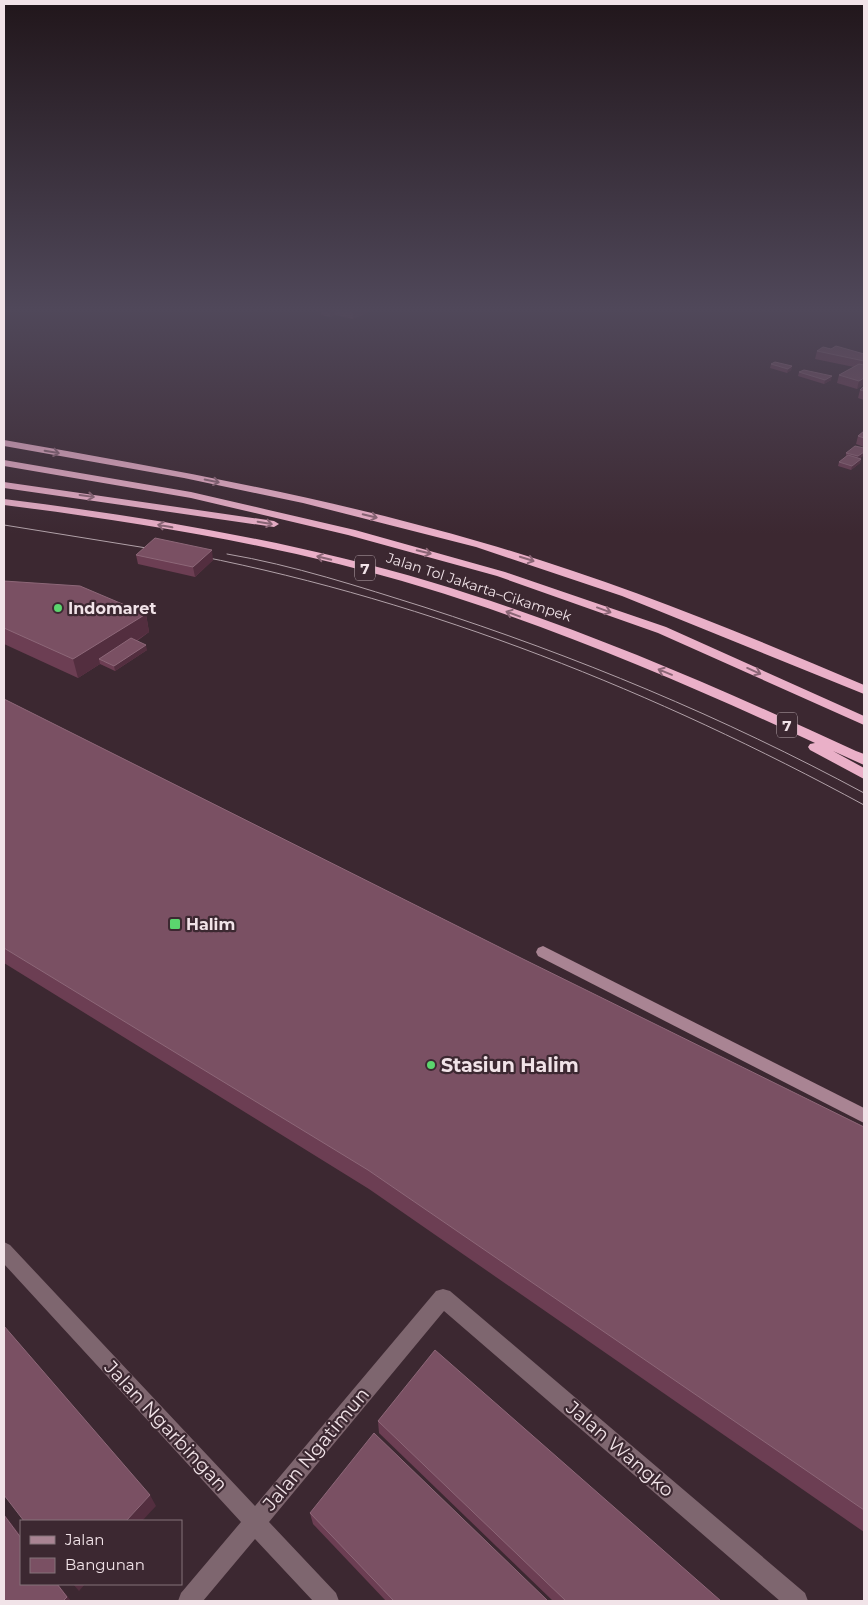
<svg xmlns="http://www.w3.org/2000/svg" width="868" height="1605" font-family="Montserrat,sans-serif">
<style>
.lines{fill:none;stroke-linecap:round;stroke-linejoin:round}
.street{fill:#7e666f;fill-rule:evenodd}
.secondary{fill:#a98493;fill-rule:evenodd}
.highway{fill:#eab0c8;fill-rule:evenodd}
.tram{stroke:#b1a1a8;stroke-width:1}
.wall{fill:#6c3e53}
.shaded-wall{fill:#532e3f}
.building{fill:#7a5063;stroke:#8d6778}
.oneway{stroke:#8a6575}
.poi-dot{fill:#5bd56e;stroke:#3c2831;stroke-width:2}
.labels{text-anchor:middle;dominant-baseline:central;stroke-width:4.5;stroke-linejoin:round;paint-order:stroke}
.far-street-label{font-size:14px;fill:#f1e3e8;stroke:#3c2831}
.shield{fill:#3c2831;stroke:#bbabb1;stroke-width:1}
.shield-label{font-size:15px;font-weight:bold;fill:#f1e3e8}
.poi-label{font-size:16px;font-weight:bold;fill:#f1e3e8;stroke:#3c2831;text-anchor:start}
.near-poi-label{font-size:19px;font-weight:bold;fill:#f1e3e8;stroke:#3c2831;text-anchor:start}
.near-street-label{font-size:19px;fill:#f1e3e8;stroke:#3c2831}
</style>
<rect width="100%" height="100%" fill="#3c2831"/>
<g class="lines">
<polygon class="street" points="4,1242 10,1245 255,1506 436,1291 443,1289 450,1291 805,1593 808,1601 780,1601 444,1311 269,1522 336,1593 339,1601 313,1601 255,1539 203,1601 178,1601 181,1593 241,1522 4,1264"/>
<polygon class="secondary" points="543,946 864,1108 864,1123 538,956 536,952 538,948"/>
<g class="highway">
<path d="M4,440C165,468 327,497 484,543C615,581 740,632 864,685V694L622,596L476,547L303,503L184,478L4,446Z"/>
<polygon points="4,460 191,492 355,530 505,572 666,627 864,716 864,725 658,633 497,576 348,535 191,498 4,466"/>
<polygon points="4,482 274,521 279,524 274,527 4,488"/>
<path d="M4,499C148,517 292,541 431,582C577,626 718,687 856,751L864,754V765L833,751L864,768V779L810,750L808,747L810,744L815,743C687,684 557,628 422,587C286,546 145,523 4,505Z"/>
</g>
<g class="tram">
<polyline points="4,525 159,550"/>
<path d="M227,554C293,565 360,587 424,607C576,656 723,717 864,793"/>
<path d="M199,556C432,602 656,692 864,805"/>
</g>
</g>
<g class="wall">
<polygon points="314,310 371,310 371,311 353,319 335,315 330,317 321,315 321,311"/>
<polygon points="831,349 864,354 864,384 857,389 837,383 839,375 854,367 815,359 817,351"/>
<polygon points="771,364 792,366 791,370 787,373 770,368"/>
<polygon points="799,372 831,380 824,384 798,376"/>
<polygon points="864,386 864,400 858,398 860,390"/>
<polygon points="864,431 864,447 856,444 858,436"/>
<polygon points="864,448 864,455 860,458 861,459 860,463 851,470 838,466 839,462 846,456 846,453"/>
<polygon points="136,555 213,560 195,577 138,564"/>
<polygon points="4,581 146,614 149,632 137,641 147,650 115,671 100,664 78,678 4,644"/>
<polygon points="4,699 523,959 864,1127 864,1532 369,1189 4,963"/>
<polygon points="378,1421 721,1601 553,1601 379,1433"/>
<polygon points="310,1513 548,1601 386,1601 313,1524"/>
</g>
<g class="shaded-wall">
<polygon points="330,310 335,310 335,315 330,317"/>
<polygon points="353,310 371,310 371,311 353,319"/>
<polygon points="792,366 791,370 787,373 788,369"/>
<polygon points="832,376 831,380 824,384 825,380"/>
<polygon points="864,378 864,384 857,389 859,381"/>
<polygon points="864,452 864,455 857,460 858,456"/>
<polygon points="861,459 860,463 851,470 852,466"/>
<polygon points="212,550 213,560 195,577 193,567"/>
<polygon points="146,614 149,632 104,662 99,659 100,664 78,678 73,659"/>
<polygon points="146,645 147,650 115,671 114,666"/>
<polygon points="150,1495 156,1506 142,1521 126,1521"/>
<polygon points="4,1514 21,1536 21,1538 4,1515"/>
<polygon points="57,1584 58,1584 71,1601 63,1601"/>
<polygon points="73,1584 85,1584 79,1591"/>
</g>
<g class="building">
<polygon points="836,346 864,354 864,361 817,351 823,347 831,349"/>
<polygon points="775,362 792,366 788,369 771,364"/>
<polygon points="859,364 864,365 864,378 859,381 839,375"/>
<polygon points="804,370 832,376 825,380 799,372"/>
<polygon points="864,386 864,391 860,390"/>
<polygon points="864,431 864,438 858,436"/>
<polygon points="855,446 864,448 864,452 858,456 846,453"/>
<polygon points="848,455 861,459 852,466 839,462"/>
<polygon points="155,538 212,550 193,567 136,555"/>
<polygon points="4,581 80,586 146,614 73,659 4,628"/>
<polygon points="131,638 146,645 114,666 99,659"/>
<polygon points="4,699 523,959 864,1127 864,1510 368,1170 4,948"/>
<polygon points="4,1326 150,1495 126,1521 24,1521 4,1495"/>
<polygon points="435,1350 721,1601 566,1601 378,1421"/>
<polygon points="374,1433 548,1601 394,1601 310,1513"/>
<polygon points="4,1515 21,1538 21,1584 57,1584 67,1597 63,1601 4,1601"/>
</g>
<defs><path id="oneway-shaft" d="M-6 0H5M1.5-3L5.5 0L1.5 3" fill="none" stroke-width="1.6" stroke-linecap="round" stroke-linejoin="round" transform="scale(1.25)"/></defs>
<g class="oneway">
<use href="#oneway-shaft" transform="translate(52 452) rotate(10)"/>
<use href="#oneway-shaft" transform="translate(212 481) rotate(12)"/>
<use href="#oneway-shaft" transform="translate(87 496) rotate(8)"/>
<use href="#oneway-shaft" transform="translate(370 516) rotate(13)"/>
<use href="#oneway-shaft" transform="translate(265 523) rotate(10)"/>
<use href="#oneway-shaft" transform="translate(165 526) rotate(-170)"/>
<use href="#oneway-shaft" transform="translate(424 552) rotate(14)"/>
<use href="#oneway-shaft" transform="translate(324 558) rotate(-166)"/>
<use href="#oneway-shaft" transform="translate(527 559) rotate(17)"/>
<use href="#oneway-shaft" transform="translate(604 610) rotate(20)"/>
<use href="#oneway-shaft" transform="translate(513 614) rotate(-160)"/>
<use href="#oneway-shaft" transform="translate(754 671) rotate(24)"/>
<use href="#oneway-shaft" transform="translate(665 672) rotate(-158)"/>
</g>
<linearGradient id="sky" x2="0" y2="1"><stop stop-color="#21161b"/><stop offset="0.58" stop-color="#50485a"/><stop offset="1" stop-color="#50485a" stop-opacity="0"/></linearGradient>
<rect width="868" height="534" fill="url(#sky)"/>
<g class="poi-dot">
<circle cx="58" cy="608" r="5"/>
<rect x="169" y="918" width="12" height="12" rx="2.5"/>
<circle cx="431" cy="1065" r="5"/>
</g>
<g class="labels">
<g class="far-street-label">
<text transform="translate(479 587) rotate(18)">Jalan Tol Jakarta–Cikampek</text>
</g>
<g class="shield">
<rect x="355" y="555.5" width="20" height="25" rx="4"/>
<rect x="777" y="712.5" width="20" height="25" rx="4"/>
</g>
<g class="shield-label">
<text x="365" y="568">7</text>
<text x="787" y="725">7</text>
</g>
<g class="poi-label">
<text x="68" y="608">Indomaret</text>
<text x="186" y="924">Halim</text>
</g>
<g class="near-poi-label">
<text x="441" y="1065">Stasiun Halim</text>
</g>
<g class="near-street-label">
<text transform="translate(166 1426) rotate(47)">Jalan Ngarbingan</text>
<text transform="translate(316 1449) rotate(-50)">Jalan Ngatimun</text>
<text transform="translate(620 1449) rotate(41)">Jalan Wangko</text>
</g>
</g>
<rect width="868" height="1605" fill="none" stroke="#f1e3e8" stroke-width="10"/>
<rect x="20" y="1520" width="162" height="65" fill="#3c2831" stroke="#84737a"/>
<rect x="30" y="1536" width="25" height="8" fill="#a98493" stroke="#84737a"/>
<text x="65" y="1545" font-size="15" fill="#f1e3e8">Jalan</text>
<rect x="30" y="1558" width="25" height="15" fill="#7a5063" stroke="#84737a"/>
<text x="65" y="1570" font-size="15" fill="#f1e3e8">Bangunan</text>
</svg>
